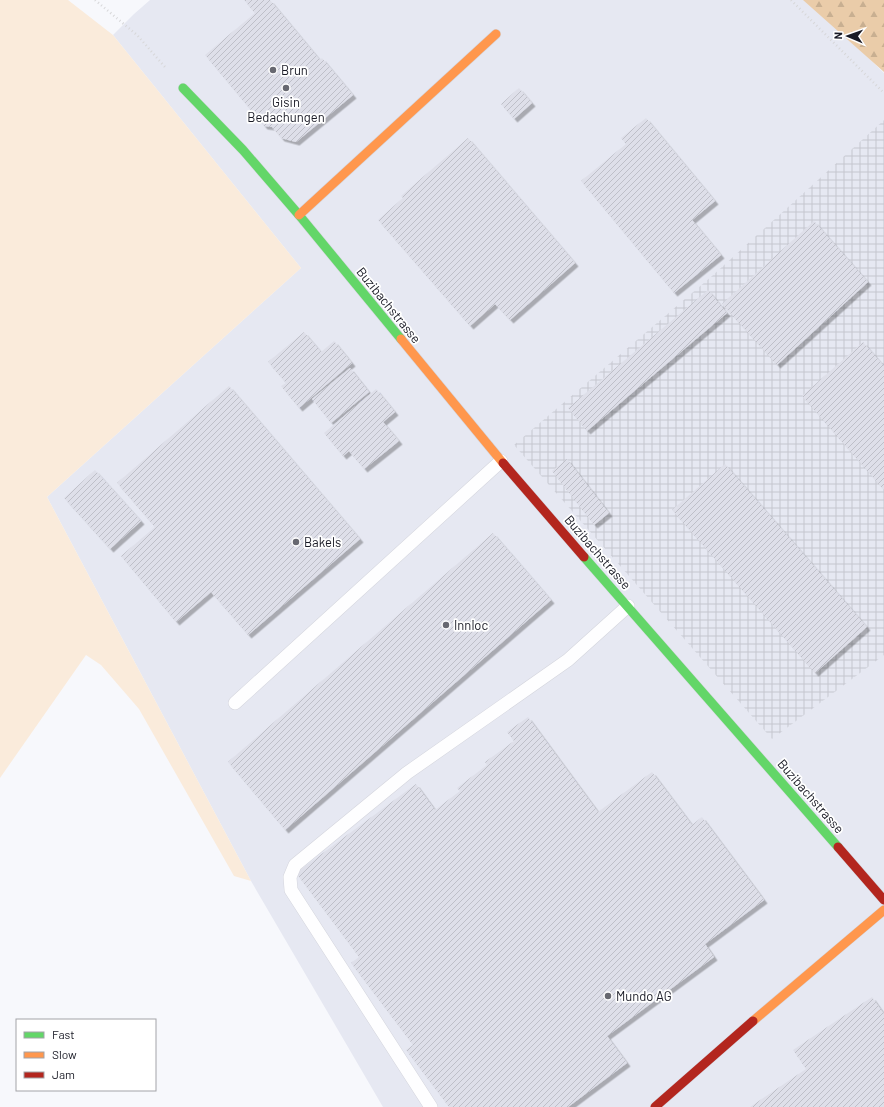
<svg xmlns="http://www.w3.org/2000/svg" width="884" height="1107" font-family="Barlow,sans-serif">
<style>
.built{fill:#e6e8f2}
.industrial{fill:url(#industrial-grid)}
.grass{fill:#faebdb}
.forest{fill:url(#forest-firs)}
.building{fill:url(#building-hatch);filter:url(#shadow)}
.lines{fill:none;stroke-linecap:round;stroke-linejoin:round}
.lane-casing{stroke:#d4d5dd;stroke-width:14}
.fast-casing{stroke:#d4d5dd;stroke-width:10}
.slow-casing{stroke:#d4d5dd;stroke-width:10}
.jam-casing{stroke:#d4d5dd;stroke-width:10}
.path{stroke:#d7d7d9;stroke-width:2.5;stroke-dasharray:1 3;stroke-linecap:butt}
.lane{stroke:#fefeff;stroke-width:13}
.fast{stroke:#63d668;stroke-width:9}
.slow{stroke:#ff974d;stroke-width:9}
.jam{stroke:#b3261e;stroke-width:9}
.poi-dot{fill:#676870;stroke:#fff;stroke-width:1.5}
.labels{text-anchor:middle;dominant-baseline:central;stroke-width:3.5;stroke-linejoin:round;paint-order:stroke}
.poi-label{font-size:13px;fill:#191a25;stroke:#fff;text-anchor:start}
.street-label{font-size:13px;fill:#191a25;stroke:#fff}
</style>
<defs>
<pattern id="industrial-grid" width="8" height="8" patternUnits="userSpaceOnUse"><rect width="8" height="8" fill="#e6e8f2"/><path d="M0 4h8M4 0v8" fill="none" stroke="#c5c6cf"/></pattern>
<pattern id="forest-firs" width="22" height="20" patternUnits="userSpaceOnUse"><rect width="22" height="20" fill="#eacca9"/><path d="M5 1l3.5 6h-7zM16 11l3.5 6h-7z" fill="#c8af91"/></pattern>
<pattern id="building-hatch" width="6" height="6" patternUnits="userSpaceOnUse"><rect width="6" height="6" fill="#dedfe9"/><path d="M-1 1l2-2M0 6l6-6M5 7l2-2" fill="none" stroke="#bebfc8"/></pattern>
<filter id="shadow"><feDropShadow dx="3.5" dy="3.5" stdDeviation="0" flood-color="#0004"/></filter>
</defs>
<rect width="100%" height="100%" fill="#f7f8fc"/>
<polygon class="built" points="150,0 809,0 884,73 884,1107 383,1107 251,881 47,497 301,268 113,35 134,14"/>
<polygon class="industrial" points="884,120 884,655 772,739 514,445 712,276"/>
<polygon class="grass" points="0,0 68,0 113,35 301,268 47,497 251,881 234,876 139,709 101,665 86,655 0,778"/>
<polygon class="forest" points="803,0 884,0 884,72"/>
<g class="building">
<polygon points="244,0 270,0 320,60 322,58 353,95 296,142 281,138 272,127 264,126 205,55 255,13"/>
<polygon points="519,88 532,103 514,119 501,104"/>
<polygon points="646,118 715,201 692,220 721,255 674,293 581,181 626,144 621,138"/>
<polygon points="468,138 575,263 510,320 495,304 470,326 378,220 403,198 401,196"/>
<polygon points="814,221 868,282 777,365 722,304"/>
<polygon points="708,290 727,313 587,431 568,408"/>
<polygon points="304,332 321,352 334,341 352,363 299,408 281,386 286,383 268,362"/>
<polygon points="863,342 884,366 884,490 802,396"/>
<polygon points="350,368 369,392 331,423 312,399"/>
<polygon points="229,386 360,539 248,635 211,592 176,622 121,556 155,527 117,483"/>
<polygon points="376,389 395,412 383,422 399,441 364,469 349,451 343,456 324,433"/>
<polygon points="567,459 609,513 594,525 552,471"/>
<polygon points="725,464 867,627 815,673 672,510"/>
<polygon points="95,470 141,521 110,549 64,498"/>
<polygon points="493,533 551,600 285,830 228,762"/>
<polygon points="528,717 598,812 652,772 692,825 702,817 764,900 705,944 714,957 607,1036 627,1063 568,1107 449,1107 406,1050 413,1045 351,963 359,957 296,873 416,784 435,810 460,791 457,788 487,765 485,762 514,741 507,732"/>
<polygon points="872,997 884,1014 884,1107 750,1107 806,1069 793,1050"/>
</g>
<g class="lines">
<g class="lane-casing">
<g id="lane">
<polyline points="235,703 501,461"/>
<polyline points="431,1107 291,890 290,877 295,865 407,773 568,660 628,606"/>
</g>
</g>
<g class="fast-casing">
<g id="fast">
<polyline points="183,88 243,150 299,215 401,339"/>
<polyline points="584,557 838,847"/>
</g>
</g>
<g class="slow-casing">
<g id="slow">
<polyline points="299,215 496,34"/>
<polyline points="401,339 503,463"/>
<polyline points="753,1021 884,910"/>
</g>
</g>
<g class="jam-casing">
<g id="jam">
<polyline points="503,463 584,557"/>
<polyline points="838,847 884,900"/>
<polyline points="655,1107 753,1021"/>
</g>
</g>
<g class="path">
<polyline points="95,0 137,35 165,67"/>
<polyline points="791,0 884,93"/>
</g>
<use href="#lane" class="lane"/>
<use href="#fast" class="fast"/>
<use href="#slow" class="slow"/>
<use href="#jam" class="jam"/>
</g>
<g class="poi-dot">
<circle cx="273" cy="70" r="4"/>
<circle cx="286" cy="88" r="4"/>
<circle cx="296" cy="542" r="4"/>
<circle cx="446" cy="625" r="4"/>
<circle cx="608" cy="996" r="4"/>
</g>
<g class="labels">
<g class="poi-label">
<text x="281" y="70">Brun</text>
<text x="286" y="102" text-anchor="middle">Gisin<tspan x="286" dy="15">Bedachungen</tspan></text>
<text x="304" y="542">Bakels</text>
<text x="454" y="625">Innloc</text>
<text x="616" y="996">Mundo AG</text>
</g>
<g class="street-label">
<text transform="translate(389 305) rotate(51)">Buzibachstrasse</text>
<text transform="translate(598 552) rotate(49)">Buzibachstrasse</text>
<text transform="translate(811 796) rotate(49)">Buzibachstrasse</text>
</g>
</g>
<rect x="16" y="1019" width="140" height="72" fill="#ffffff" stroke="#a3a3a8"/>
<rect x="24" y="1032" width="20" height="6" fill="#63d668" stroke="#a3a3a8"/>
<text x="52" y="1039" font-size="12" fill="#191a25">Fast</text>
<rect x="24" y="1052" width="20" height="6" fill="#ff974d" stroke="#a3a3a8"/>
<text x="52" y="1059" font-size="12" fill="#191a25">Slow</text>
<rect x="24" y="1072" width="20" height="6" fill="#b3261e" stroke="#a3a3a8"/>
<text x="52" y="1079" font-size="12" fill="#191a25">Jam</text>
<g transform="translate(848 36) rotate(272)" stroke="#ffffff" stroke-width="3" paint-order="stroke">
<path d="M0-3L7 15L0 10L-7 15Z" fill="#191a25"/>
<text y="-6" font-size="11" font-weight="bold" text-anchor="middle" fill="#191a25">N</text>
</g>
</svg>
